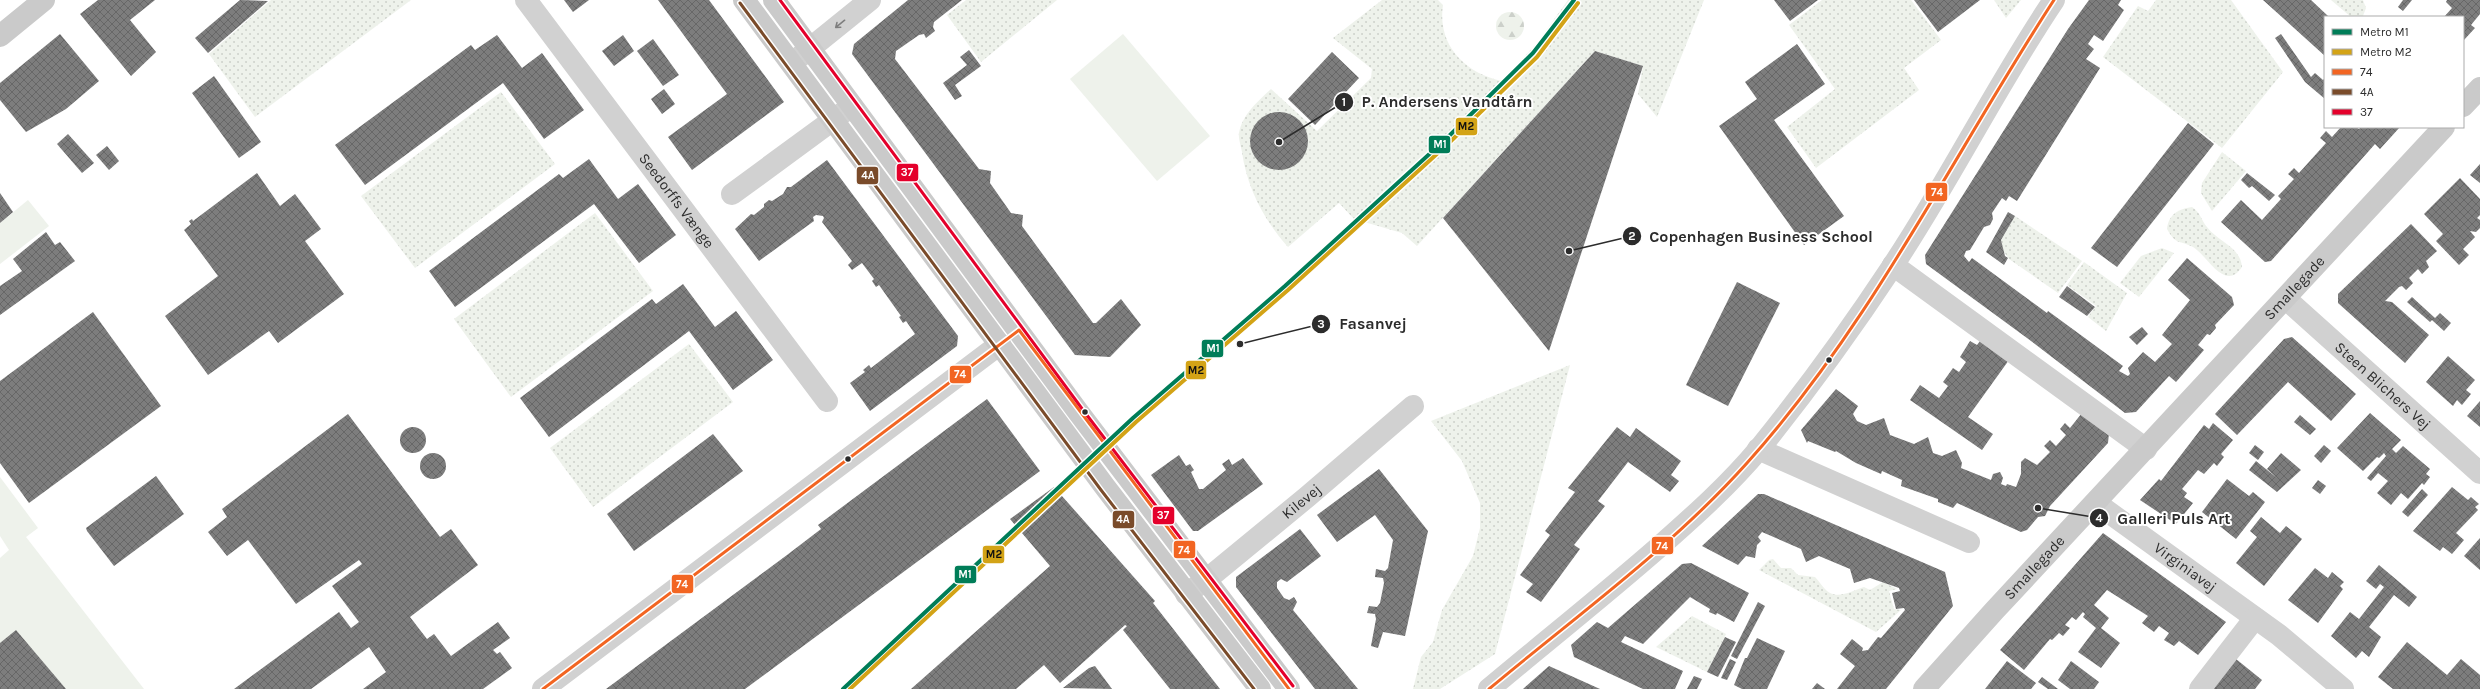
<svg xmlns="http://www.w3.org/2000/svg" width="2480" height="689" font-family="Karla,sans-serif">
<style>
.grass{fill:#eef2eb}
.forest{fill:url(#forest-firs)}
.park{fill:url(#park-dots)}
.building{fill:url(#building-cross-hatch)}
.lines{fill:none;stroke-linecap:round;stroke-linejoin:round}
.street{stroke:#d1d1d1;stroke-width:22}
.secondary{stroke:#cacaca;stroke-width:22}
.bus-1-casing{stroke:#fff;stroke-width:6}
.bus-2-casing{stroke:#fff;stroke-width:6}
.bus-3-casing{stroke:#fff;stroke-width:6}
.bus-1{stroke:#f26522;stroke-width:3}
.bus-2{stroke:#7a4b2a;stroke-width:3}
.bus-3{stroke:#e4002b;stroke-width:3}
.metro-1-casing{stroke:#fff;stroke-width:7}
.metro-2-casing{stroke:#fff;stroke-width:7}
.metro-1{stroke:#007d58;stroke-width:4}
.metro-2{stroke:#d3a316;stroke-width:4}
.oneway{stroke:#7e7e7e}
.bus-dot{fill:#2c2c2c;stroke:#fff;stroke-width:1.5}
.labels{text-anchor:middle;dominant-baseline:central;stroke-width:4;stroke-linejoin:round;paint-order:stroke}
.street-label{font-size:15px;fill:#2c2c2c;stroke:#fff}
.leader{fill:none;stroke:#2c2c2c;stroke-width:1.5}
.callout-dot{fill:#2c2c2c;stroke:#fff;stroke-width:1.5}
.mark-label{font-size:12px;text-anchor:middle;font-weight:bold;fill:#fff}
.callout-label{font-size:16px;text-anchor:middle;font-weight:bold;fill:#2c2c2c;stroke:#fff;stroke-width:4;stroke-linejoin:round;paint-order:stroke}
.line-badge{stroke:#fff;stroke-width:1.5}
.badge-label{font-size:11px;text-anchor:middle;font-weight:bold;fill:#fff}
.pale-badge-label{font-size:11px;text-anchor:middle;font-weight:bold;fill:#111}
</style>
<defs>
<pattern id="forest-firs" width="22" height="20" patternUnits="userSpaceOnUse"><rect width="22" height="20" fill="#eef2eb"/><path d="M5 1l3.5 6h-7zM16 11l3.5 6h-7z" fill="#ccd0ca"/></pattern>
<pattern id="park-dots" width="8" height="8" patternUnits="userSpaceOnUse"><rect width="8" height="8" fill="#eef2eb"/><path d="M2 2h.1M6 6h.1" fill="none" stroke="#ccd0ca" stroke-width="1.8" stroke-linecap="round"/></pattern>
<pattern id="building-cross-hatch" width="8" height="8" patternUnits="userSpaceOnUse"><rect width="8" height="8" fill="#7d7d7d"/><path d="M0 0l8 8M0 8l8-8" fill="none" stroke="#676767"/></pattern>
</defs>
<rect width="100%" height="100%" fill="#fff"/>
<g class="grass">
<polygon points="1123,34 1210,136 1157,181 1070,79"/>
<polygon points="28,200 49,226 0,264 0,223"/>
<polygon points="0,477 38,528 26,537 144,689 0,689 0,558 9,550 0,536"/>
</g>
<circle class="forest" cx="1510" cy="26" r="14"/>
<g class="park">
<polygon points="271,0 411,0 255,117 209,54"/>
<polygon points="966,0 1057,0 981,62 947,15"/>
<path d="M1382,0H1438L1443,5C1437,45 1465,73 1502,81L1537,43L1568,0H1704L1657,117L1638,94L1643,66L1595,51L1417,246L1402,233L1354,219L1339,203L1288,247C1264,220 1247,188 1242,152C1241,146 1238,138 1239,133C1242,115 1258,101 1271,89L1317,131L1371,78L1372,69L1333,38Z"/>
<polygon points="1822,0 1911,0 1941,40 1904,68 1919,90 1816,168 1787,127 1835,89 1789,25"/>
<polygon points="1994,0 2021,0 2006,18"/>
<polygon points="2156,0 2231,0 2283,72 2222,148 2103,57 2138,6 2148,11"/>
<polygon points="2331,0 2363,0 2366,8 2363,16 2351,17"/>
<polygon points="501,92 555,164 415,268 361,196"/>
<polygon points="2222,152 2246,171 2212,211 2201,193 2202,183"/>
<path d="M2192,207C2201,213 2201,220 2207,227C2218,242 2240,246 2242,267C2224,294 2206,252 2191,246C2178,240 2176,245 2167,229C2169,214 2178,209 2192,207Z"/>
<polygon points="595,213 653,291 511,397 454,319"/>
<polygon points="2015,216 2082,261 2058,293 2009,259 2004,252 2001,240"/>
<polygon points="2162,248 2174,253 2139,297 2120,283 2141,256"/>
<polygon points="2084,262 2127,293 2106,331 2088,317 2096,306 2067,285"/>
<polygon points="689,344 733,402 593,507 550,448"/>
<polygon points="1570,365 1495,654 1440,689 1413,689 1421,657 1433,642 1442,610 1473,556 1480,528 1480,503 1462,461 1431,421"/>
<path d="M1773,559L1781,568H1791L1798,575L1815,577C1819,581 1821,585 1825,589C1836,601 1852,591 1864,587L1870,590L1883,582L1897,589L1889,591L1894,609L1901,610L1876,632L1759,570L1769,560Z"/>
<polygon points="1692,616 1726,634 1707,672 1656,647"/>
</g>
<g class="building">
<polygon points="98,0 155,0 130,20 156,52 131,76 80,14"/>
<polygon points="240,0 268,1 208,53 195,38"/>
<polygon points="564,0 589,0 573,12"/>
<polygon points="658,0 709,0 784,102 692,170 668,137 727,94"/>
<polygon points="908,0 962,0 934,22 933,27 935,31 926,38 924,34 919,35 896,51 895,59 979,169 991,171 990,183 1011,213 1023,215 1022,226 1093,323 1096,323 1121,299 1141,325 1110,357 1075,355 852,54 854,44"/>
<polygon points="1774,0 1818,0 1790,21"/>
<polygon points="1914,0 1980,0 1938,32"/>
<polygon points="2089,0 2121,0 2118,5 2124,10 2103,41 2094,35 2088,44 2094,49 2086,59 2100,68 2017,201 2009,196 2006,201 2002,198 1992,213 1993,219 1990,225 1984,227 1970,250 1966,251 1964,256 1969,262 1972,258 2047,313 2048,311 2123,366 2119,371 2128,376 2130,374 2128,368 2143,352 2155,362 2172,344 2162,335 2190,300 2168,280 2187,258 2232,297 2234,305 2215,325 2216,328 2210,335 2207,334 2198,345 2204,350 2176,382 2169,376 2136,412 2125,413 2027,338 1926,264 1925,255 2068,29"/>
<polygon points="2263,0 2311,0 2329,17 2325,17 2325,56"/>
<polygon points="2403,0 2412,0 2403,11 2398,7"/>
<polygon points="2447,0 2480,0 2480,14 2471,25 2475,28 2463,41 2463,17 2444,17 2452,8 2446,2"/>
<polygon points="60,34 99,81 66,109 26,132 0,100 0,83"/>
<polygon points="2281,34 2311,77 2315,73 2323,80 2325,78 2325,99 2305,82 2275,38"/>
<polygon points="497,35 522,68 542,53 584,110 544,139 503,83 365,185 335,145 471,45 475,50"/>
<polygon points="623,35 634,51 614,66 602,51"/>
<polygon points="653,39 679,75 663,86 637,51"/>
<polygon points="1797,44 1825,84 1774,120 1844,216 1804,245 1719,126 1757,99 1745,82"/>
<polygon points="969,50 981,66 955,85 962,96 955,100 943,83 967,65 960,57"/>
<polygon points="1595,51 1643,66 1549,351 1443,218"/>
<polygon points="1332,52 1359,78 1315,125 1288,99"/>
<polygon points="214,76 261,142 239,158 192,93"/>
<polygon points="664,89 675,104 662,114 651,99"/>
<circle cx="1279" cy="141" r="29"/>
<polygon points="2188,123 2214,144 2117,267 2091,248"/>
<polygon points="2341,127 2356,127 2359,129 2361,127 2400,127 2380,149 2375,144 2271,261 2265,262 2221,222 2241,200 2262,220 2281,199 2278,196 2294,179 2288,174 2294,168 2299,173 2326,143 2320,138 2326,131 2332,137"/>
<polygon points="68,134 94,163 82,173 57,144"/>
<polygon points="107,146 119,161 109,170 96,155"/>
<polygon points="589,159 618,199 638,184 676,235 639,263 594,204 455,307 429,271 559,174 563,178"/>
<polygon points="827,160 958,336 957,346 870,411 850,383 865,372 863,370 869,365 871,368 915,334 906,321 903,323 899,317 901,316 879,285 876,287 872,281 874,279 862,263 852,270 848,265 852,261 822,222 824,218 823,216 816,215 813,217 814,221 759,261 735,229 751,214 754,215 764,207 764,204 769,200 772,201 783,194 787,187 791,187"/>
<polygon points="2480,164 2480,183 2470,175"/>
<polygon points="257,173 280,206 295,194 321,229 305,241 344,294 278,343 269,331 208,375 165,316 218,276 184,230 191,224 189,221 192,219 193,221"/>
<polygon points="2247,173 2275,195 2269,201 2252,186 2249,188 2241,180"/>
<polygon points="2460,178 2480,199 2480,215 2477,218 2480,220 2480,228 2476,232 2470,231 2475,237 2463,249 2469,255 2459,265 2436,241 2443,234 2424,214"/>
<polygon points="0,193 13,212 0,223"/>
<polygon points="2008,212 2015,216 2001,240 2005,256 2008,258 2004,265 1986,252"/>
<polygon points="2411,224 2437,251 2426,261 2429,267 2422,274 2418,269 2409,278 2413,283 2406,290 2402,286 2399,287 2385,301 2392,302 2429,335 2405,363 2338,303 2338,294"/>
<polygon points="46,232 55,245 60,242 75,261 0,315 0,286 22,271 13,259"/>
<polygon points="1737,282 1780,303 1728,406 1686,385"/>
<polygon points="683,284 715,327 736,311 773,360 733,390 689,331 549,437 520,398 652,299 656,304"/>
<polygon points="2067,286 2095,307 2087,316 2059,297"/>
<polygon points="2412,297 2435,318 2440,313 2451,323 2444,331 2432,320 2430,322 2407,302"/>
<polygon points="93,312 161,406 29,503 0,463 0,381"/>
<polygon points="2142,327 2148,334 2137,345 2129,337"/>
<polygon points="2292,337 2356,394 2331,421 2288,382 2237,435 2215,414 2284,339"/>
<polygon points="1970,341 1977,345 1980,341 2009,360 1968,417 1993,434 1982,450 1910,400 1920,385 1939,398 1948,386 1943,382 1953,368 1959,372 1966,362 1960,357"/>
<polygon points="2448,356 2475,380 2466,390 2471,394 2462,405 2457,400 2453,406 2426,382"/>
<polygon points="1836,389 1858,406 1853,414 1857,421 1866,425 1884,418 1890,435 1914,444 1928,437 1933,453 1942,456 1956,450 1962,463 1961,468 1991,480 1993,474 2000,472 2003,478 2001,484 2006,486 2007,484 2016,487 2021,474 2021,462 2025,458 2037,465 2050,452 2044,446 2050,440 2056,446 2066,435 2060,429 2065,423 2070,428 2082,413 2109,433 2108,443 2050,506 2045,516 2038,517 2027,530 2021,532 1957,503 1953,508 1938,502 1938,499 1901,486 1902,480 1882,471 1881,474 1856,463 1836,451 1835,452 1808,441 1807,443 1801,430"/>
<polygon points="987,399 1040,471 745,689 606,689 787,555 821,529 818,525"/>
<polygon points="2480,401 2480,427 2467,416"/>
<polygon points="2370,413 2401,440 2392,449 2396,453 2403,446 2430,469 2426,474 2430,477 2424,485 2422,483 2408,499 2401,493 2391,505 2377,493 2388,481 2378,473 2371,481 2367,478 2386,456 2384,453 2379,458 2377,457 2363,471 2337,448"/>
<polygon points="348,414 440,537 451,529 478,565 410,617 427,639 434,634 451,656 498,622 510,638 493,650 497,654 500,652 512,668 483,689 363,689 386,672 369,647 311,689 234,689 339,612 351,628 359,622 332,586 362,564 359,560 296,604 248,540 227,556 208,532 227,517 222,509"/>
<polygon points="2300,415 2316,429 2310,435 2294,422"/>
<polygon points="2213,423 2233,440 2221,454 2224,457 2217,466 2214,463 2204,474 2198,470 2182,489 2187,493 2184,497 2193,503 2176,524 2140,500 2159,479 2161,481 2204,425 2209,429"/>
<circle cx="413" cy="440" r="13"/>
<polygon points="1617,427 1630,437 1636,428 1681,461 1671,475 1679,481 1670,492 1628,462 1598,501 1605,506 1574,545 1580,549 1541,602 1526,592 1533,584 1520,575 1550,535 1545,531 1575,492 1568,488"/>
<polygon points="713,434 743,471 634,551 607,514"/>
<polygon points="2255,445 2264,452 2258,460 2249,453"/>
<polygon points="2324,445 2331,451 2321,463 2314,456"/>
<circle cx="433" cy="466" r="13"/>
<polygon points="2281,453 2301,470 2277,492 2249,470 2256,461 2277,478 2267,469"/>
<polygon points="1179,455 1186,466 1190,464 1194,470 1191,472 1199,489 1203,489 1226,470 1222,464 1229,459 1232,465 1243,458 1263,484 1198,531 1193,531 1151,475"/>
<polygon points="1379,469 1428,531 1405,636 1383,632 1378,648 1371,646 1376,619 1375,614 1367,613 1369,606 1377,607 1380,603 1384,583 1383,578 1375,577 1376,569 1385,571 1388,568 1393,540 1375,515 1337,542 1317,515"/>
<polygon points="156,476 184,514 114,566 87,531 86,528"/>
<polygon points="2227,479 2249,496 2253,492 2265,502 2236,539 2202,512"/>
<polygon points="2318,480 2326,486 2320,494 2312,488"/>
<polygon points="1054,487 1155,601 1153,603 1220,689 1170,689 1123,630 1127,626 1125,625 1060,683 1044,665 1016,689 911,689 1050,566 1010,519"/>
<polygon points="2452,487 2468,500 2471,497 2479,504 2475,507 2478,510 2456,533 2464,540 2452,554 2443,547 2440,551 2413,531"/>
<polygon points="2422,489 2428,495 2408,517 2402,512"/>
<polygon points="1758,494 1764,494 1945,572 1953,606 1886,689 1837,689 1855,666 1840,654 1852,639 1863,648 1862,651 1868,650 1878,637 1881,638 1905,610 1904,608 1896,609 1892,593 1900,591 1899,588 1870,578 1854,583 1850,569 1819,556 1806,562 1801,549 1762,532 1758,537 1761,541 1757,545 1755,558 1746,556 1738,565 1702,546"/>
<polygon points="2261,517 2280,533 2286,526 2302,539 2264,586 2236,563 2257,537 2250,531"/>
<polygon points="1300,529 1321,556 1287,582 1281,579 1277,582 1277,588 1284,598 1289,600 1294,597 1297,602 1293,610 1358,689 1315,689 1236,587 1236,577"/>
<polygon points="2103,533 2226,622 2198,655 2179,641 2174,646 2164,640 2169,633 2159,626 2154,632 2142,623 2148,616 2107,590 2094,605 2109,618 2101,628 2120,643 2101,668 2078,652 2096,628 2083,617 2085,614 2083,612 2076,620 2072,617 2065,625 2070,628 2063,636 2059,633 2052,640 2050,639 2024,670 2000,650"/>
<polygon points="2480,538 2480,570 2464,556"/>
<polygon points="1691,563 1749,593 1734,622 1717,613 1716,615 1709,612 1710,609 1690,597 1643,644 1625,636 1621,642 1683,671 1675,689 1643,689 1574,657 1571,645 1597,622 1608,628 1682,564"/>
<polygon points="2379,565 2417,597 2409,607 2394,595 2369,627 2381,637 2369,657 2362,651 2356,658 2331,636 2350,612 2359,619 2384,587 2380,584 2376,589 2366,581"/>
<polygon points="2315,568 2328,578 2332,572 2344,582 2340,586 2343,589 2318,623 2288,600"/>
<polygon points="1758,602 1765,606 1737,659 1731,656"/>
<polygon points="16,630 66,689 0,689 0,643"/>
<polygon points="1725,637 1736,642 1718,677 1707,672"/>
<polygon points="1757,638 1785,651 1767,689 1742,689 1734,685 1745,658 1747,658"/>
<polygon points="2407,642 2447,675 2461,659 2480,675 2480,689 2393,689 2378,677"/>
<polygon points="1730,659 1736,662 1727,680 1721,678"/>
<polygon points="2236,659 2262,680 2255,689 2213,689"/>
<polygon points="2007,661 2036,683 2031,689 1985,689"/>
<polygon points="2071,661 2099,682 2094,689 2070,689 2058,680"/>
<polygon points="1095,666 1112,689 1063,688 1089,668"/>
<polygon points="1549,666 1600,689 1523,689"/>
<polygon points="1694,676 1702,679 1697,689 1687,689"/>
<polygon points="2042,677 2058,689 2048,689 2038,682"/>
<polygon points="1817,683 1825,689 1812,689"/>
</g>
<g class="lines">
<g class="street">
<path id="s1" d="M526,0L827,401"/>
<polyline points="792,63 870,0"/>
<polyline points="732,194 852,106"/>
<polyline points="1893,265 2146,449"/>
<path id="s2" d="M2286,299L2480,473"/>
<polyline points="1758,449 1969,542"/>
<path id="s3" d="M2096,503L2279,635L2343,689"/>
<path id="s4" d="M1186,594L1206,580L1307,497L1413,406"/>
<polyline points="543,689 1000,344"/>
<path d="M1489,689C1545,642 1603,596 1659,547C1694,516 1729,485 1759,449C1806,391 1851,329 1892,267C1950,180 1996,86 2054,0"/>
<polyline points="2200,689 2255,618"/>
</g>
<g class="secondary">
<polyline points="744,0 1105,487 1260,689"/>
<polyline points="774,0 1079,413 1289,689"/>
<polyline points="0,36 44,0"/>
<polyline points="2463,106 2480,88"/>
<path id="s5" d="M1924,689L1994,611L2444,127"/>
</g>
<g class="bus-1-casing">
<g id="bus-1">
<polyline points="543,689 1019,330 1289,689"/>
<path d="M1489,689C1576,616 1671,548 1747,463C1872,324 1953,155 2054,0"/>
</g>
</g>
<g class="bus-2-casing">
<polyline id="bus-2" points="740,3 1101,490 1254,689"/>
</g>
<g class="bus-3-casing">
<polyline id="bus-3" points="780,0 1083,410 1293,686"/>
</g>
<use href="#bus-1" class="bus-1"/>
<use href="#bus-2" class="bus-2"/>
<use href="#bus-3" class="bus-3"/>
<g class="metro-1-casing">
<polyline id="metro-1" points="843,689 1133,418 1285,286 1448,137 1533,53 1574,0"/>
</g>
<g class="metro-2-casing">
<polyline id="metro-2" points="850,689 1136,422 1288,290 1451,141 1537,57 1578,3"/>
</g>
<use href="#metro-1" class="metro-1"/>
<use href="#metro-2" class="metro-2"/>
</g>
<defs><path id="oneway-shaft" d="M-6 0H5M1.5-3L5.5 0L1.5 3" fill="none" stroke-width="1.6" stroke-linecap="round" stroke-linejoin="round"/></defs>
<use class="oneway" href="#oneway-shaft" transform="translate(840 24) rotate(141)"/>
<g class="bus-dot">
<circle cx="1829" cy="360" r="3.5"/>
<circle cx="1085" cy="412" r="3.5"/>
<circle cx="848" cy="459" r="3.5"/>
</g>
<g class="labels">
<g class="street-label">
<text stroke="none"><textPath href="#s1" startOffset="251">Seedorffs Vænge</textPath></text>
<text stroke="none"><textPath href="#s5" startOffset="546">Smallegade</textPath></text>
<text stroke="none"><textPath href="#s2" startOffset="130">Steen Blichers Vej</textPath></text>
<text stroke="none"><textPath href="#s4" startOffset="148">Kilevej</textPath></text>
<text stroke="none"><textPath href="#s3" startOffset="110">Virginiavej</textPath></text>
<text stroke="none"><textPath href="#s5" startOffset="164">Smallegade</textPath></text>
</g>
</g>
<path class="leader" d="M1279 142L1344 102M1569 251L1632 236M1240 344L1321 324M2038 508L2099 518"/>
<g class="callout-dot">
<circle cx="1279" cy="142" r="4"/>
<circle cx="1569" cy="251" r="4"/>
<circle cx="1240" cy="344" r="4"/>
<circle cx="2038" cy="508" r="4"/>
<circle cx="1344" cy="102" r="10"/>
<circle cx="1632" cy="236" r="10"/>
<circle cx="1321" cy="324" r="10"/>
<circle cx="2099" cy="518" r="10"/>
</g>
<g class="mark-label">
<text x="1344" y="106">1</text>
<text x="1632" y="240">2</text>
<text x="1321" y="328">3</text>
<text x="2099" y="522">4</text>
</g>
<g class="callout-label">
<text x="1447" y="107">P. Andersens Vandtårn</text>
<text x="1761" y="242">Copenhagen Business School</text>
<text x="1373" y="329">Fasanvej</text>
<text x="2174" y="524">Galleri Puls Art</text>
</g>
<g class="line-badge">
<rect x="1455" y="117" width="23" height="19" rx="4" fill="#d3a316"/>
<rect x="1428" y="135" width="23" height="19" rx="4" fill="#007d58"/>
<rect x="896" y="163" width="23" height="19" rx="4" fill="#e4002b"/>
<rect x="856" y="166" width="23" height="19" rx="4" fill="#7a4b2a"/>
<rect x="1925" y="182" width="23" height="20" rx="4" fill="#f26522"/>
<rect x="1201" y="339" width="23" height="19" rx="4" fill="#007d58"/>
<rect x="1185" y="360" width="22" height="20" rx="4" fill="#d3a316"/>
<rect x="949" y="365" width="23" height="19" rx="4" fill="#f26522"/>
<rect x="1152" y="506" width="23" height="19" rx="4" fill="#e4002b"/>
<rect x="1112" y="510" width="23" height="19" rx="4" fill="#7a4b2a"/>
<rect x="1651" y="536" width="23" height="19" rx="4" fill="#f26522"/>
<rect x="1173" y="540" width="23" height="19" rx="4" fill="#f26522"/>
<rect x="982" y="545" width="23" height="19" rx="4" fill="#d3a316"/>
<rect x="954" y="565" width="23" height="19" rx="4" fill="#007d58"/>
<rect x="671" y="574" width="23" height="20" rx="4" fill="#f26522"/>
</g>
<g class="badge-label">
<text x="1440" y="148">M1</text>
<text x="907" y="176">37</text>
<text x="868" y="179">4A</text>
<text x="1937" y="196">74</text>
<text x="1213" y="352">M1</text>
<text x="960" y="378">74</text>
<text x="1163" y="519">37</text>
<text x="1123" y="523">4A</text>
<text x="1662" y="550">74</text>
<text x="1184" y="554">74</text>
<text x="965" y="578">M1</text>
<text x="682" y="588">74</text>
</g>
<g class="pale-badge-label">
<text x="1466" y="130">M2</text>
<text x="1196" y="374">M2</text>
<text x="994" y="558">M2</text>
</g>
<rect x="2324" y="16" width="140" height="112" fill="#ffffff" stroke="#ababab"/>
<rect x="2332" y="29" width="20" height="6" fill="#007d58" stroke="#ababab"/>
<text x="2360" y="36" font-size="12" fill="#2c2c2c">Metro M1</text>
<rect x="2332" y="49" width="20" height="6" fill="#d3a316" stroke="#ababab"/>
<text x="2360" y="56" font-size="12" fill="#2c2c2c">Metro M2</text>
<rect x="2332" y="69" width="20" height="6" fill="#f26522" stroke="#ababab"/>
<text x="2360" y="76" font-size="12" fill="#2c2c2c">74</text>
<rect x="2332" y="89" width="20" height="6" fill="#7a4b2a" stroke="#ababab"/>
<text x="2360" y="96" font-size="12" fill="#2c2c2c">4A</text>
<rect x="2332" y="109" width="20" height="6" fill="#e4002b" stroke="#ababab"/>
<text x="2360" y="116" font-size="12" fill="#2c2c2c">37</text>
</svg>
